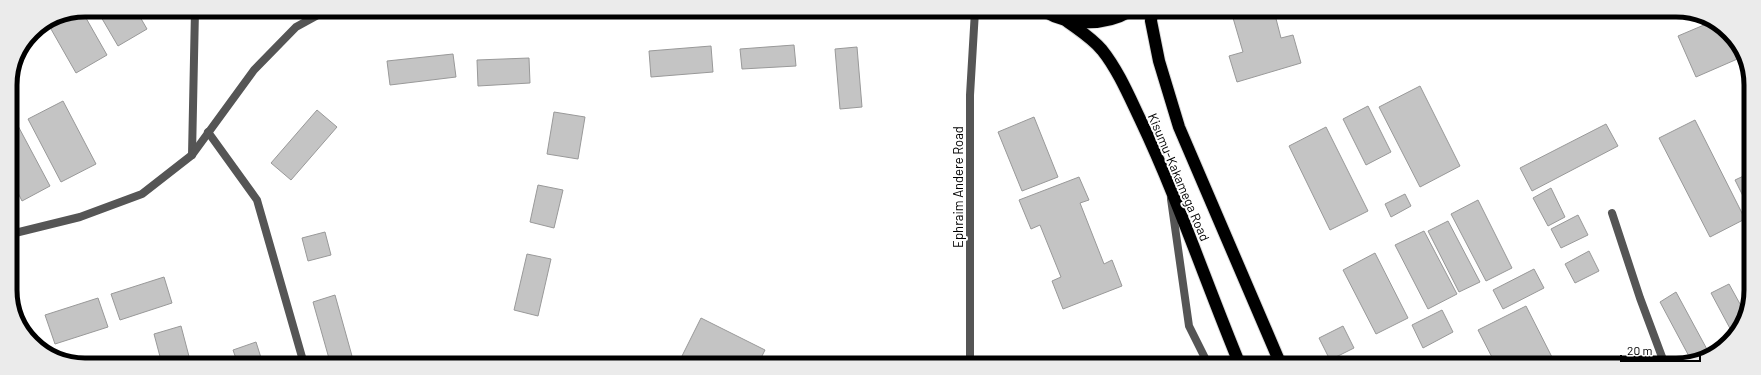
<svg xmlns="http://www.w3.org/2000/svg" width="1761" height="375" font-family="Barlow,sans-serif">
<style>
.building{fill:#c4c4c4;stroke:#999}
.lines{fill:none;stroke-linecap:round;stroke-linejoin:round}
.highway-casing{stroke:#dbdbdb;stroke-width:14}
.street{stroke:#555;stroke-width:8}
.highway{stroke:#000;stroke-width:12}
.labels{text-anchor:middle;dominant-baseline:central;stroke-width:4;stroke-linejoin:round;paint-order:stroke}
.street-label{font-size:13px;fill:#000;stroke:#fff}
.rim{fill:none;stroke:#000;stroke-width:5}
</style>
<rect width="100%" height="100%" fill="#fff"/>
<g class="building">
<polygon points="97,10 136,10 147,29 118,46"/>
<polygon points="82,11 107,55 76,73 47,22 57,16"/>
<polygon points="1231,11 1274,11 1281,38 1293,35 1301,63 1237,82 1229,56 1243,52"/>
<polygon points="1711,22 1729,32 1742,57 1696,77 1678,36"/>
<polygon points="794,45 796,66 742,69 740,49"/>
<polygon points="711,46 713,72 651,77 649,51"/>
<polygon points="857,47 862,107 840,109 835,49"/>
<polygon points="453,54 456,77 390,85 387,61"/>
<polygon points="529,58 530,83 478,86 477,60"/>
<polygon points="1420,86 1460,166 1420,187 1379,107"/>
<polygon points="63,101 96,164 61,182 28,119"/>
<polygon points="1368,106 1391,152 1366,165 1343,119"/>
<polygon points="317,110 337,127 291,180 271,163"/>
<polygon points="554,112 585,117 578,159 547,154"/>
<polygon points="1034,117 1058,177 1022,191 998,132"/>
<polygon points="1695,120 1745,219 1710,237 1659,138"/>
<polygon points="17,124 50,186 22,201 11,179 10,128"/>
<polygon points="1606,124 1618,146 1532,191 1520,168"/>
<polygon points="1326,127 1368,211 1330,230 1289,146"/>
<polygon points="1750,173 1750,208 1749,208 1735,180"/>
<polygon points="1079,177 1089,200 1080,203 1104,264 1112,260 1122,286 1063,309 1052,281 1061,277 1040,225 1031,229 1019,200"/>
<polygon points="538,185 563,190 554,228 530,222"/>
<polygon points="1551,188 1565,217 1548,226 1533,198"/>
<polygon points="1405,194 1411,206 1391,217 1385,204"/>
<polygon points="1478,200 1512,268 1486,281 1451,214"/>
<polygon points="1578,215 1588,235 1561,248 1551,229"/>
<polygon points="1448,221 1480,282 1459,292 1428,231"/>
<polygon points="1424,231 1457,294 1428,309 1395,245"/>
<polygon points="325,232 331,255 308,261 302,238"/>
<polygon points="1589,251 1599,271 1575,283 1565,264"/>
<polygon points="1375,253 1408,318 1376,334 1343,270"/>
<polygon points="527,254 551,259 538,316 514,310"/>
<polygon points="1534,269 1544,288 1503,309 1493,290"/>
<polygon points="164,277 172,303 120,320 111,294"/>
<polygon points="1729,284 1745,313 1733,334 1711,293"/>
<polygon points="1676,292 1709,353 1691,360 1660,302"/>
<polygon points="335,295 352,356 330,362 313,302"/>
<polygon points="98,298 108,327 55,344 45,315"/>
<polygon points="1526,306 1556,365 1496,365 1478,330"/>
<polygon points="1442,310 1453,332 1423,348 1412,325"/>
<polygon points="701,318 765,350 758,364 678,364"/>
<polygon points="181,326 191,364 162,364 154,334"/>
<polygon points="1343,326 1354,348 1330,360 1319,338"/>
<polygon points="256,342 263,364 238,364 233,350"/>
<polygon points="1170,360 1171,364 1148,364"/>
</g>
<g class="lines">
<g class="highway-casing">
<g id="highway">
<path d="M1044,11C1069,26 1105,26 1130,11"/>
<polyline points="1152,11 1151,21 1159,61 1179,127 1281,365"/>
<path d="M1064,19C1077,29 1091,37 1102,50C1118,70 1129,96 1140,119C1178,199 1206,283 1240,365"/>
</g>
</g>
<g class="street">
<polyline points="208,132 257,200 304,364"/>
<polyline points="192,155 195,10"/>
<polyline points="1171,199 1189,326 1208,364"/>
<polyline points="1612,213 1640,298 1665,365"/>
<polyline points="11,234 80,217 142,194 192,155 254,70 296,27 327,10"/>
<polyline points="970,364 970,95 975,11"/>
</g>
<use href="#highway" class="highway"/>
</g>
<g class="labels">
<g class="street-label">
<text transform="translate(1179 177) rotate(67)">Kisumu-Kakamega Road</text>
<text transform="translate(958 187) rotate(-90)">Ephraim Andere Road</text>
</g>
</g>
<path d="M0 0H1761V375H0ZM85 17H1676A68 68 0 0 1 1744 85V290A68 68 0 0 1 1676 358H85A68 68 0 0 1 17 290V85A68 68 0 0 1 85 17Z" fill="#ebebeb" fill-rule="evenodd"/>
<path class="rim" d="M85 17H1676A68 68 0 0 1 1744 85V290A68 68 0 0 1 1676 358H85A68 68 0 0 1 17 290V85A68 68 0 0 1 85 17Z"/>
<path d="M1621 355v6h79v-6" fill="none" stroke="#000000" stroke-width="2"/>
<text x="1627" y="355" font-size="12" fill="#000000" stroke="#ffffff" stroke-width="3" paint-order="stroke">20 m</text>
</svg>
